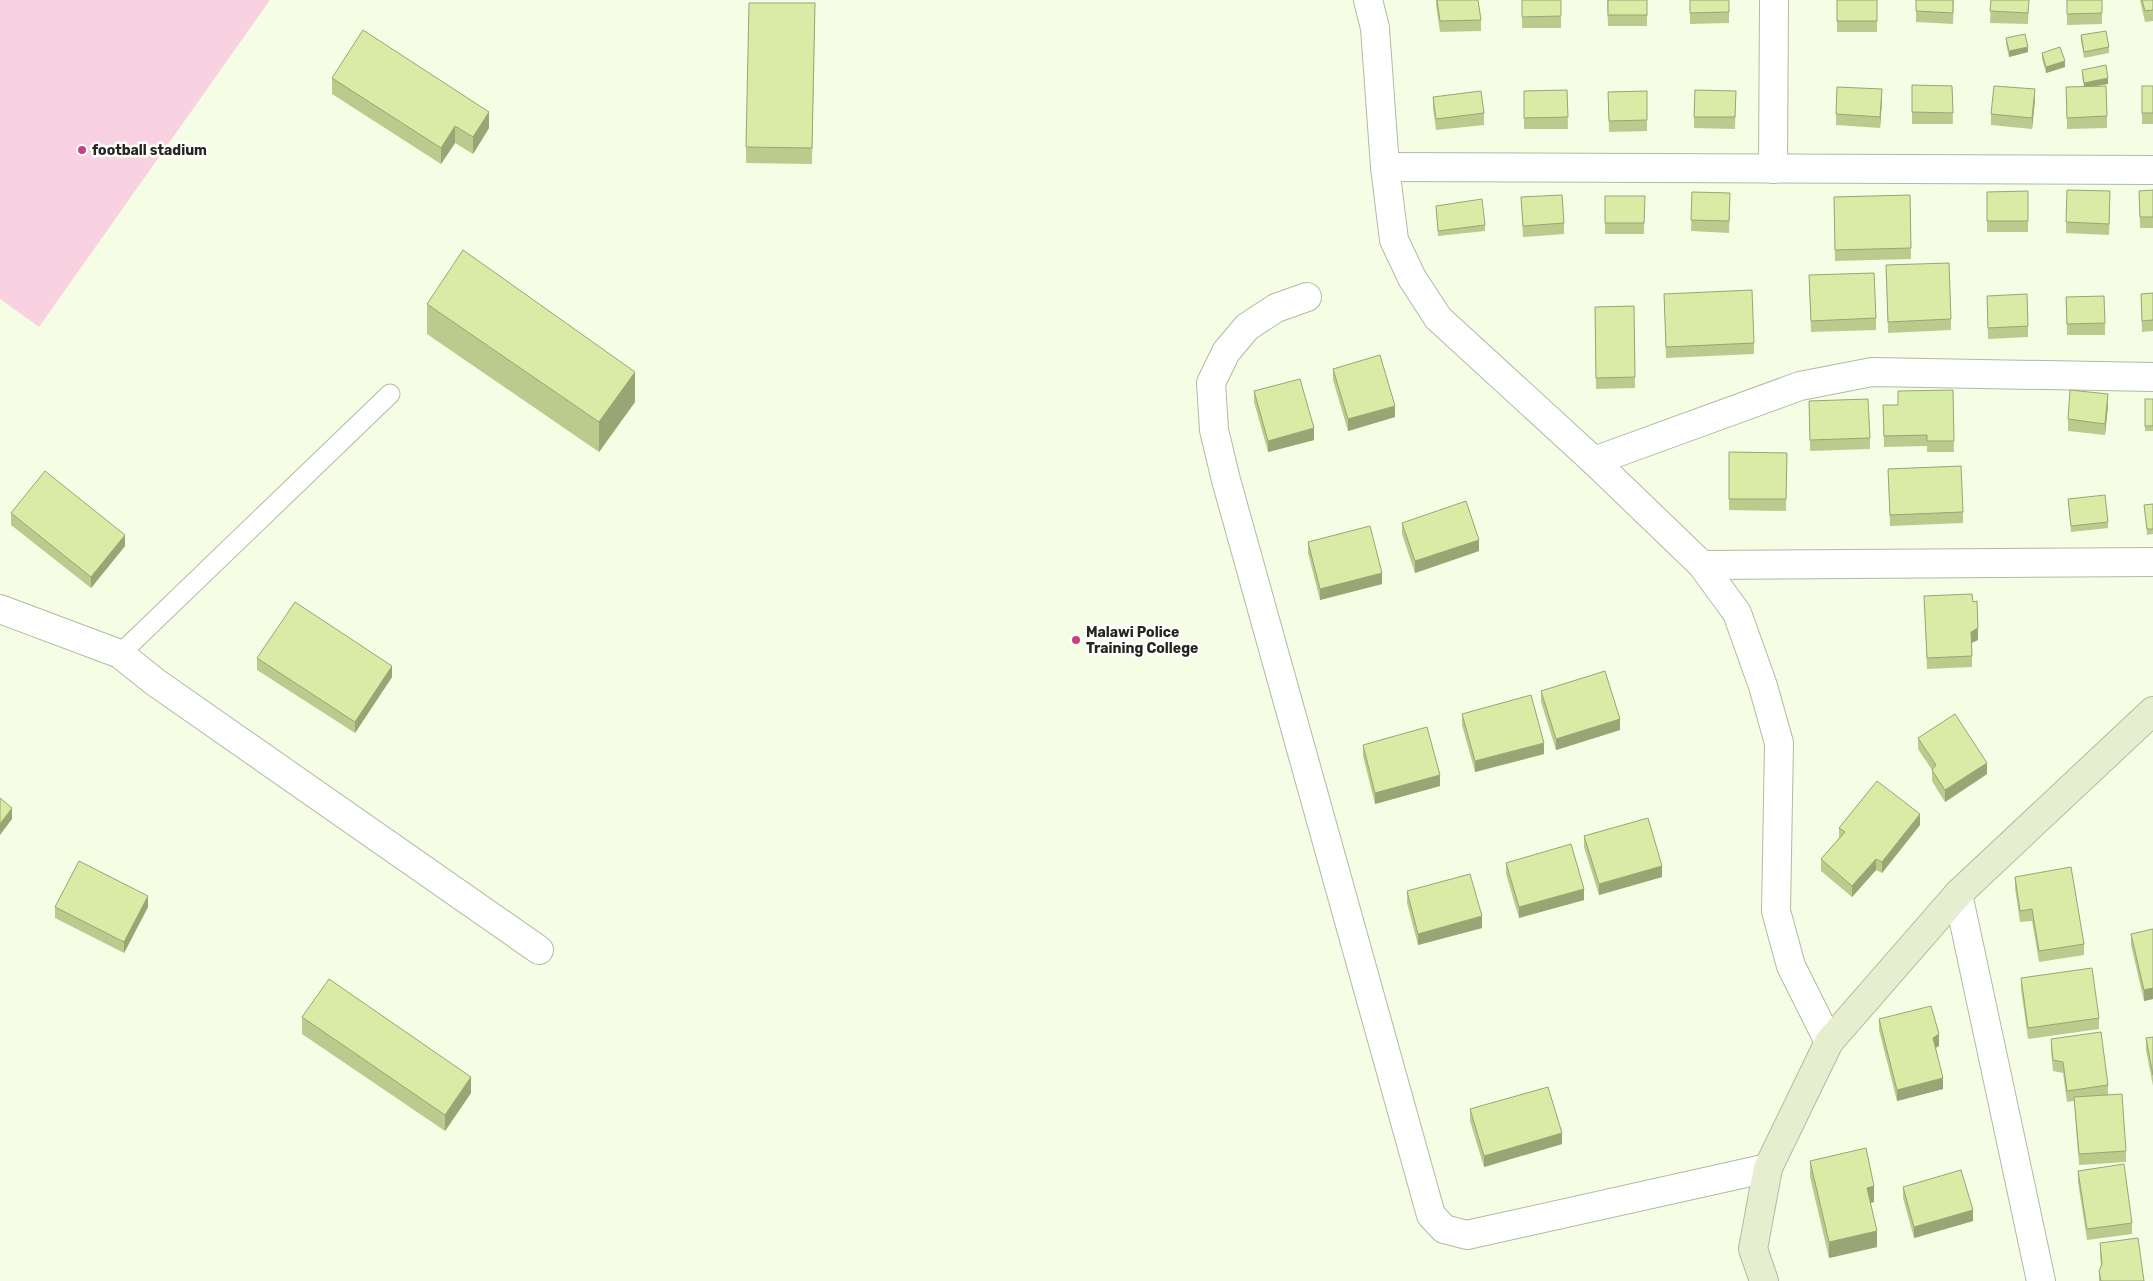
<svg xmlns="http://www.w3.org/2000/svg" width="2153" height="1281" font-family="Rubik,sans-serif">
<style>
.grass{fill:#f8d2e0}
.lines{fill:none;stroke-linecap:round;stroke-linejoin:round}
.lane-casing{stroke:#b3b9a3;stroke-width:21}
.street-casing{stroke:#b3b9a3;stroke-width:30}
.secondary-casing{stroke:#b3b9a3;stroke-width:30}
.lane{stroke:#fff;stroke-width:19}
.street{stroke:#fff;stroke-width:28}
.secondary{stroke:#e7eed0;stroke-width:28}
.wall{fill:#bbcb8e}
.shaded-wall{fill:#98a574}
.building{fill:#d9eca5;stroke:#98a574}
.poi-dot{fill:#c64082;stroke:#fff;stroke-width:2}
.labels{text-anchor:middle;dominant-baseline:central;stroke-width:5;stroke-linejoin:round;paint-order:stroke}
.poi-label{font-size:14px;font-weight:bold;fill:#25271f;stroke:#fff;text-anchor:start}
</style>
<rect width="100%" height="100%" fill="#f6fde5"/>
<polygon class="grass" points="0,0 270,0 39,327 0,299"/>
<g class="lines">
<g class="lane-casing">
<polyline id="lane" points="120,654 390,394"/>
</g>
<g class="street-casing">
<g id="street">
<polyline points="1368,0 1375,28 1385,167 1394,240 1412,278 1438,318 1594,461 1702,565 1737,613 1763,686 1779,743 1776,911 1791,966 1829,1042"/>
<polyline points="1385,167 2153,170"/>
<polyline points="1773,169 1774,0"/>
<polyline points="1307,297 1276,308 1247,327 1226,352 1211,383 1214,430 1226,480 1431,1215 1444,1229 1467,1235 1768,1168"/>
<polyline points="1594,461 1800,386 1872,372 2153,377"/>
<polyline points="1702,565 2153,562"/>
<polyline points="0,609 120,654 155,682 539,950"/>
<polyline points="1958,894 2041,1281"/>
</g>
</g>
<g class="secondary-casing">
<polyline id="secondary" points="1764,1281 1753,1249 1768,1168 1829,1042 1958,894 2153,711"/>
</g>
<use href="#lane" class="lane"/>
<use href="#street" class="street"/>
<use href="#secondary" class="secondary"/>
</g>
<g class="wall">
<polygon points="1436,0 1478,0 1481,20 1481,31 1440,32 1436,5"/>
<rect x="1522" y="0" width="39" height="28"/>
<polygon points="1607,0 1647,0 1647,26 1608,26"/>
<polygon points="1690,0 1729,0 1729,23 1690,24"/>
<rect x="1837" y="0" width="40" height="32"/>
<polygon points="1916,0 1954,0 1953,24 1916,22"/>
<polygon points="1991,0 2029,0 2028,24 1990,23"/>
<polygon points="2067,0 2102,0 2102,24 2067,25"/>
<polygon points="2140,0 2153,0 2153,21 2145,22"/>
<polygon points="815,3 812,164 746,163 746,147"/>
<polygon points="2081,35 2109,47 2109,53 2084,58 2081,41"/>
<polygon points="2006,38 2028,52 2009,57 2006,44"/>
<polygon points="2042,53 2065,67 2046,73 2042,59"/>
<polygon points="2082,70 2108,84 2094,86 2107,116 2107,128 2067,129 2066,87 2084,87 2082,76"/>
<polygon points="332,78 489,128 473,154 455,143 441,164 332,94"/>
<polygon points="1912,85 1952,86 1953,124 1912,124"/>
<rect x="2142" y="86" width="11" height="38"/>
<polygon points="1567,90 1568,129 1524,129 1524,91"/>
<polygon points="1647,91 1647,131 1609,132 1608,92"/>
<polygon points="1736,91 1735,129 1694,128 1694,117"/>
<polygon points="1433,97 1484,113 1484,125 1436,130 1433,108"/>
<polygon points="1882,100 1880,128 1836,125 1836,114"/>
<polygon points="2035,100 2032,129 1991,125 1991,114"/>
<polygon points="2153,190 2153,228 2140,228 2139,191"/>
<polygon points="2028,191 2028,232 1987,232 1987,192"/>
<polygon points="1692,192 1730,204 1729,233 1691,231"/>
<polygon points="1910,195 1911,259 1835,261 1834,197"/>
<polygon points="1605,196 1645,196 1644,234 1605,234"/>
<polygon points="1521,197 1564,223 1564,234 1523,237"/>
<polygon points="2110,203 2109,235 2066,233 2066,222"/>
<polygon points="1436,206 1485,225 1485,231 1438,236"/>
<polygon points="1886,265 1951,319 1951,330 1888,333"/>
<polygon points="1809,275 1876,318 1876,330 1811,332"/>
<polygon points="2153,293 2153,331 2142,332 2141,294"/>
<polygon points="1664,294 1754,343 1754,354 1666,358"/>
<polygon points="1987,296 2028,326 2028,337 1988,339"/>
<polygon points="2066,297 2105,323 2105,335 2067,335"/>
<polygon points="427,304 635,402 599,452 427,334"/>
<polygon points="1634,306 1635,388 1596,389 1595,307"/>
<polygon points="1333,369 1395,417 1348,431 1333,380"/>
<polygon points="1953,390 1954,452 1927,452 1927,446 1884,447 1883,405 1898,405"/>
<polygon points="1254,391 1314,440 1268,452 1254,402"/>
<rect x="2145" y="399" width="8" height="32"/>
<polygon points="1809,401 1870,438 1870,449 1810,451"/>
<polygon points="2108,405 2105,435 2068,431 2068,419"/>
<polygon points="1729,452 1787,453 1786,511 1729,510"/>
<polygon points="1888,469 1963,512 1963,523 1890,526"/>
<polygon points="2068,499 2108,522 2108,528 2071,532"/>
<polygon points="2153,504 2153,534 2147,535 2144,505"/>
<polygon points="11,513 125,546 91,588 11,525"/>
<polygon points="1402,523 1479,551 1415,573 1402,534"/>
<polygon points="1308,542 1382,584 1320,600 1308,553"/>
<polygon points="1924,596 1973,602 1978,640 1972,643 1972,667 1927,669"/>
<polygon points="257,658 392,677 355,733 257,670"/>
<polygon points="1541,691 1620,730 1556,750 1541,702"/>
<polygon points="1462,714 1544,754 1475,772 1462,725"/>
<polygon points="1918,738 1987,774 1945,802 1932,781 1932,770 1918,749"/>
<polygon points="1363,745 1440,786 1375,804 1363,756"/>
<polygon points="1920,825 1882,873 1876,870 1852,897 1821,871 1821,859 1839,838 1839,828"/>
<polygon points="1584,836 1662,877 1599,895 1584,847"/>
<polygon points="1506,863 1584,900 1519,918 1506,874"/>
<polygon points="2015,877 2084,944 2084,955 2039,962 2032,921 2020,922 2015,888"/>
<polygon points="1407,891 1482,928 1418,945 1407,903"/>
<polygon points="55,907 148,907 124,953 55,918"/>
<polygon points="2153,929 2153,999 2144,1001 2131,945 2131,934"/>
<polygon points="2021,978 2099,1018 2099,1029 2028,1039 2021,989"/>
<polygon points="302,1017 471,1093 445,1131 302,1034"/>
<polygon points="1879,1019 1939,1046 1936,1048 1943,1089 1897,1101 1879,1030"/>
<polygon points="2153,1037 2153,1086 2146,1050 2146,1038"/>
<polygon points="2051,1039 2108,1085 2108,1094 2126,1151 2126,1162 2079,1165 2074,1101 2067,1102 2063,1073 2053,1071 2051,1050"/>
<polygon points="1470,1109 1562,1144 1484,1167 1470,1121"/>
<polygon points="1810,1161 1874,1202 1870,1203 1877,1247 1829,1258 1810,1177"/>
<polygon points="2078,1171 2132,1223 2132,1234 2087,1240 2078,1182"/>
<polygon points="1903,1187 1973,1221 1914,1238 1903,1198"/>
<polygon points="2100,1243 2144,1281 2099,1281 2099,1271 2101,1266 2100,1254"/>
</g>
<g class="shaded-wall">
<polygon points="2028,47 2028,52 2009,57 2009,51"/>
<polygon points="2065,61 2065,67 2046,73 2046,67"/>
<polygon points="2108,78 2108,84 2084,88 2084,83"/>
<polygon points="1882,89 1882,100 1880,128 1880,117"/>
<polygon points="2035,89 2035,100 2032,129 2032,118"/>
<polygon points="489,112 489,128 473,154 473,137"/>
<polygon points="455,126 455,143 441,164 441,148"/>
<polygon points="635,372 635,402 599,452 599,422"/>
<polygon points="2108,394 2108,405 2105,435 2105,424"/>
<polygon points="1395,406 1395,417 1348,431 1348,419"/>
<polygon points="1314,428 1314,440 1268,452 1268,441"/>
<polygon points="125,535 125,546 91,588 91,577"/>
<polygon points="1479,540 1479,551 1415,573 1415,561"/>
<polygon points="1382,573 1382,584 1320,600 1320,589"/>
<polygon points="1978,628 1978,640 1971,643 1971,632"/>
<polygon points="392,666 392,677 355,733 355,722"/>
<polygon points="1620,719 1620,730 1556,750 1556,739"/>
<polygon points="1544,743 1544,754 1475,772 1475,761"/>
<polygon points="1987,763 1987,774 1945,802 1945,790"/>
<polygon points="1440,775 1440,786 1375,804 1375,793"/>
<polygon points="12,808 12,819 0,835 0,824"/>
<polygon points="1920,814 1920,825 1882,873 1882,862"/>
<polygon points="1876,859 1876,870 1852,897 1852,886"/>
<polygon points="1662,866 1662,877 1599,895 1599,884"/>
<polygon points="1584,889 1584,900 1519,918 1519,907"/>
<polygon points="148,896 148,907 124,953 124,942"/>
<polygon points="1482,916 1482,928 1418,945 1418,934"/>
<polygon points="2153,988 2153,999 2144,1001 2144,990"/>
<polygon points="1939,1034 1939,1046 1933,1049 1933,1038"/>
<polygon points="471,1077 471,1093 445,1131 445,1115"/>
<polygon points="1943,1078 1943,1089 1897,1101 1897,1090"/>
<polygon points="1562,1133 1562,1144 1484,1167 1484,1156"/>
<polygon points="1874,1186 1874,1202 1867,1204 1867,1188"/>
<polygon points="1973,1210 1973,1221 1914,1238 1914,1227"/>
<polygon points="1877,1231 1877,1247 1829,1258 1829,1242"/>
</g>
<g class="building">
<polygon points="1437,0 1478,0 1481,20 1440,21"/>
<polygon points="1522,0 1561,0 1561,16 1522,17"/>
<rect x="1608" y="0" width="39" height="15"/>
<polygon points="1690,0 1729,0 1729,12 1690,13"/>
<rect x="1837" y="0" width="40" height="21"/>
<polygon points="1916,0 1953,0 1953,13 1916,11"/>
<polygon points="1991,0 2029,0 2028,13 1990,11"/>
<polygon points="2067,0 2102,0 2102,13 2067,14"/>
<polygon points="2142,0 2153,0 2153,10 2145,11"/>
<polygon points="749,3 815,3 812,148 746,147"/>
<polygon points="363,30 489,112 473,137 455,126 441,148 332,78"/>
<polygon points="2106,31 2109,47 2084,52 2081,35"/>
<polygon points="2025,34 2028,47 2009,51 2006,38"/>
<polygon points="2060,47 2065,61 2046,67 2042,53"/>
<polygon points="2106,65 2108,78 2084,83 2082,70"/>
<polygon points="1912,85 1952,86 1953,113 1912,112"/>
<polygon points="1994,86 2035,89 2032,118 1991,114"/>
<polygon points="2106,86 2107,116 2067,118 2066,87"/>
<rect x="2142" y="86" width="11" height="27"/>
<polygon points="1837,87 1882,89 1880,117 1836,114"/>
<polygon points="1567,90 1568,117 1524,118 1524,91"/>
<polygon points="1695,90 1736,91 1735,117 1694,117"/>
<polygon points="1481,91 1484,113 1436,119 1433,97"/>
<polygon points="1647,91 1647,120 1609,121 1608,92"/>
<polygon points="2067,190 2110,191 2109,224 2066,222"/>
<polygon points="2153,190 2153,217 2140,217 2139,191"/>
<polygon points="2028,191 2028,221 1987,221 1987,192"/>
<polygon points="1692,192 1730,193 1729,221 1691,220"/>
<polygon points="1562,195 1564,223 1523,226 1521,197"/>
<polygon points="1910,195 1911,248 1835,250 1834,197"/>
<polygon points="1605,196 1645,196 1644,223 1605,223"/>
<polygon points="1482,199 1485,225 1438,231 1436,206"/>
<polygon points="463,250 635,372 599,422 427,304"/>
<polygon points="1949,263 1951,319 1888,322 1886,265"/>
<polygon points="1874,273 1876,318 1811,321 1809,275"/>
<polygon points="1752,290 1754,343 1666,347 1664,294"/>
<polygon points="2153,293 2153,320 2142,321 2141,294"/>
<polygon points="2027,294 2028,326 1988,328 1987,296"/>
<polygon points="2104,296 2105,323 2067,324 2066,297"/>
<polygon points="1634,306 1635,377 1596,378 1595,307"/>
<polygon points="1380,355 1395,406 1348,419 1333,369"/>
<polygon points="1300,379 1314,428 1268,441 1254,391"/>
<polygon points="1953,390 1954,441 1927,441 1927,435 1884,436 1883,405 1898,405 1898,391"/>
<polygon points="2070,390 2108,394 2105,424 2068,419"/>
<polygon points="1868,399 1870,438 1810,440 1809,401"/>
<rect x="2145" y="399" width="8" height="27"/>
<polygon points="1729,452 1787,453 1786,499 1729,499"/>
<polygon points="1961,466 1963,512 1890,515 1888,469"/>
<polygon points="45,471 125,535 91,577 11,513"/>
<polygon points="2105,495 2108,522 2071,526 2068,499"/>
<polygon points="1466,501 1479,540 1415,561 1402,523"/>
<polygon points="2153,504 2153,529 2147,529 2144,505"/>
<polygon points="1370,526 1382,573 1320,589 1308,542"/>
<polygon points="1972,594 1973,602 1977,601 1978,628 1971,632 1972,656 1927,658 1924,596"/>
<polygon points="295,602 392,666 355,722 257,658"/>
<polygon points="1605,671 1620,719 1556,739 1541,691"/>
<polygon points="1531,695 1544,743 1475,761 1462,714"/>
<polygon points="1955,714 1987,763 1945,790 1932,770 1936,765 1918,738"/>
<polygon points="1427,727 1440,775 1375,793 1363,745"/>
<polygon points="1877,781 1920,814 1882,862 1876,859 1852,886 1821,859 1845,832 1839,828"/>
<polygon points="0,798 12,808 0,824"/>
<polygon points="1648,818 1662,866 1599,884 1584,836"/>
<polygon points="1571,844 1584,889 1519,907 1506,863"/>
<polygon points="79,861 148,896 124,942 55,907"/>
<polygon points="2071,867 2084,944 2039,951 2032,909 2020,911 2015,877"/>
<polygon points="1470,874 1482,916 1418,934 1407,891"/>
<polygon points="2153,929 2153,988 2144,990 2131,934"/>
<polygon points="2092,968 2099,1018 2028,1028 2021,978"/>
<polygon points="329,979 471,1077 445,1115 302,1017"/>
<polygon points="1931,1006 1939,1034 1933,1038 1943,1078 1897,1090 1879,1019"/>
<polygon points="2101,1032 2108,1085 2067,1091 2063,1062 2053,1060 2051,1039"/>
<polygon points="2153,1037 2153,1075 2146,1038"/>
<polygon points="1548,1087 1562,1133 1484,1156 1470,1109"/>
<polygon points="2122,1094 2126,1151 2079,1154 2074,1097"/>
<polygon points="1866,1148 1874,1186 1867,1188 1877,1231 1829,1242 1810,1161"/>
<polygon points="2124,1164 2132,1223 2087,1229 2078,1171"/>
<polygon points="1961,1170 1973,1210 1914,1227 1903,1187"/>
<polygon points="2138,1238 2144,1281 2101,1281 2099,1271 2102,1264 2100,1243"/>
</g>
<g class="poi-dot">
<circle cx="82" cy="150" r="5"/>
<circle cx="1076" cy="640" r="5"/>
</g>
<g class="labels">
<g class="poi-label">
<text x="92" y="150">football stadium</text>
<text x="1086" y="632">Malawi Police<tspan x="1086" dy="16">Training College</tspan></text>
</g>
</g>
</svg>
